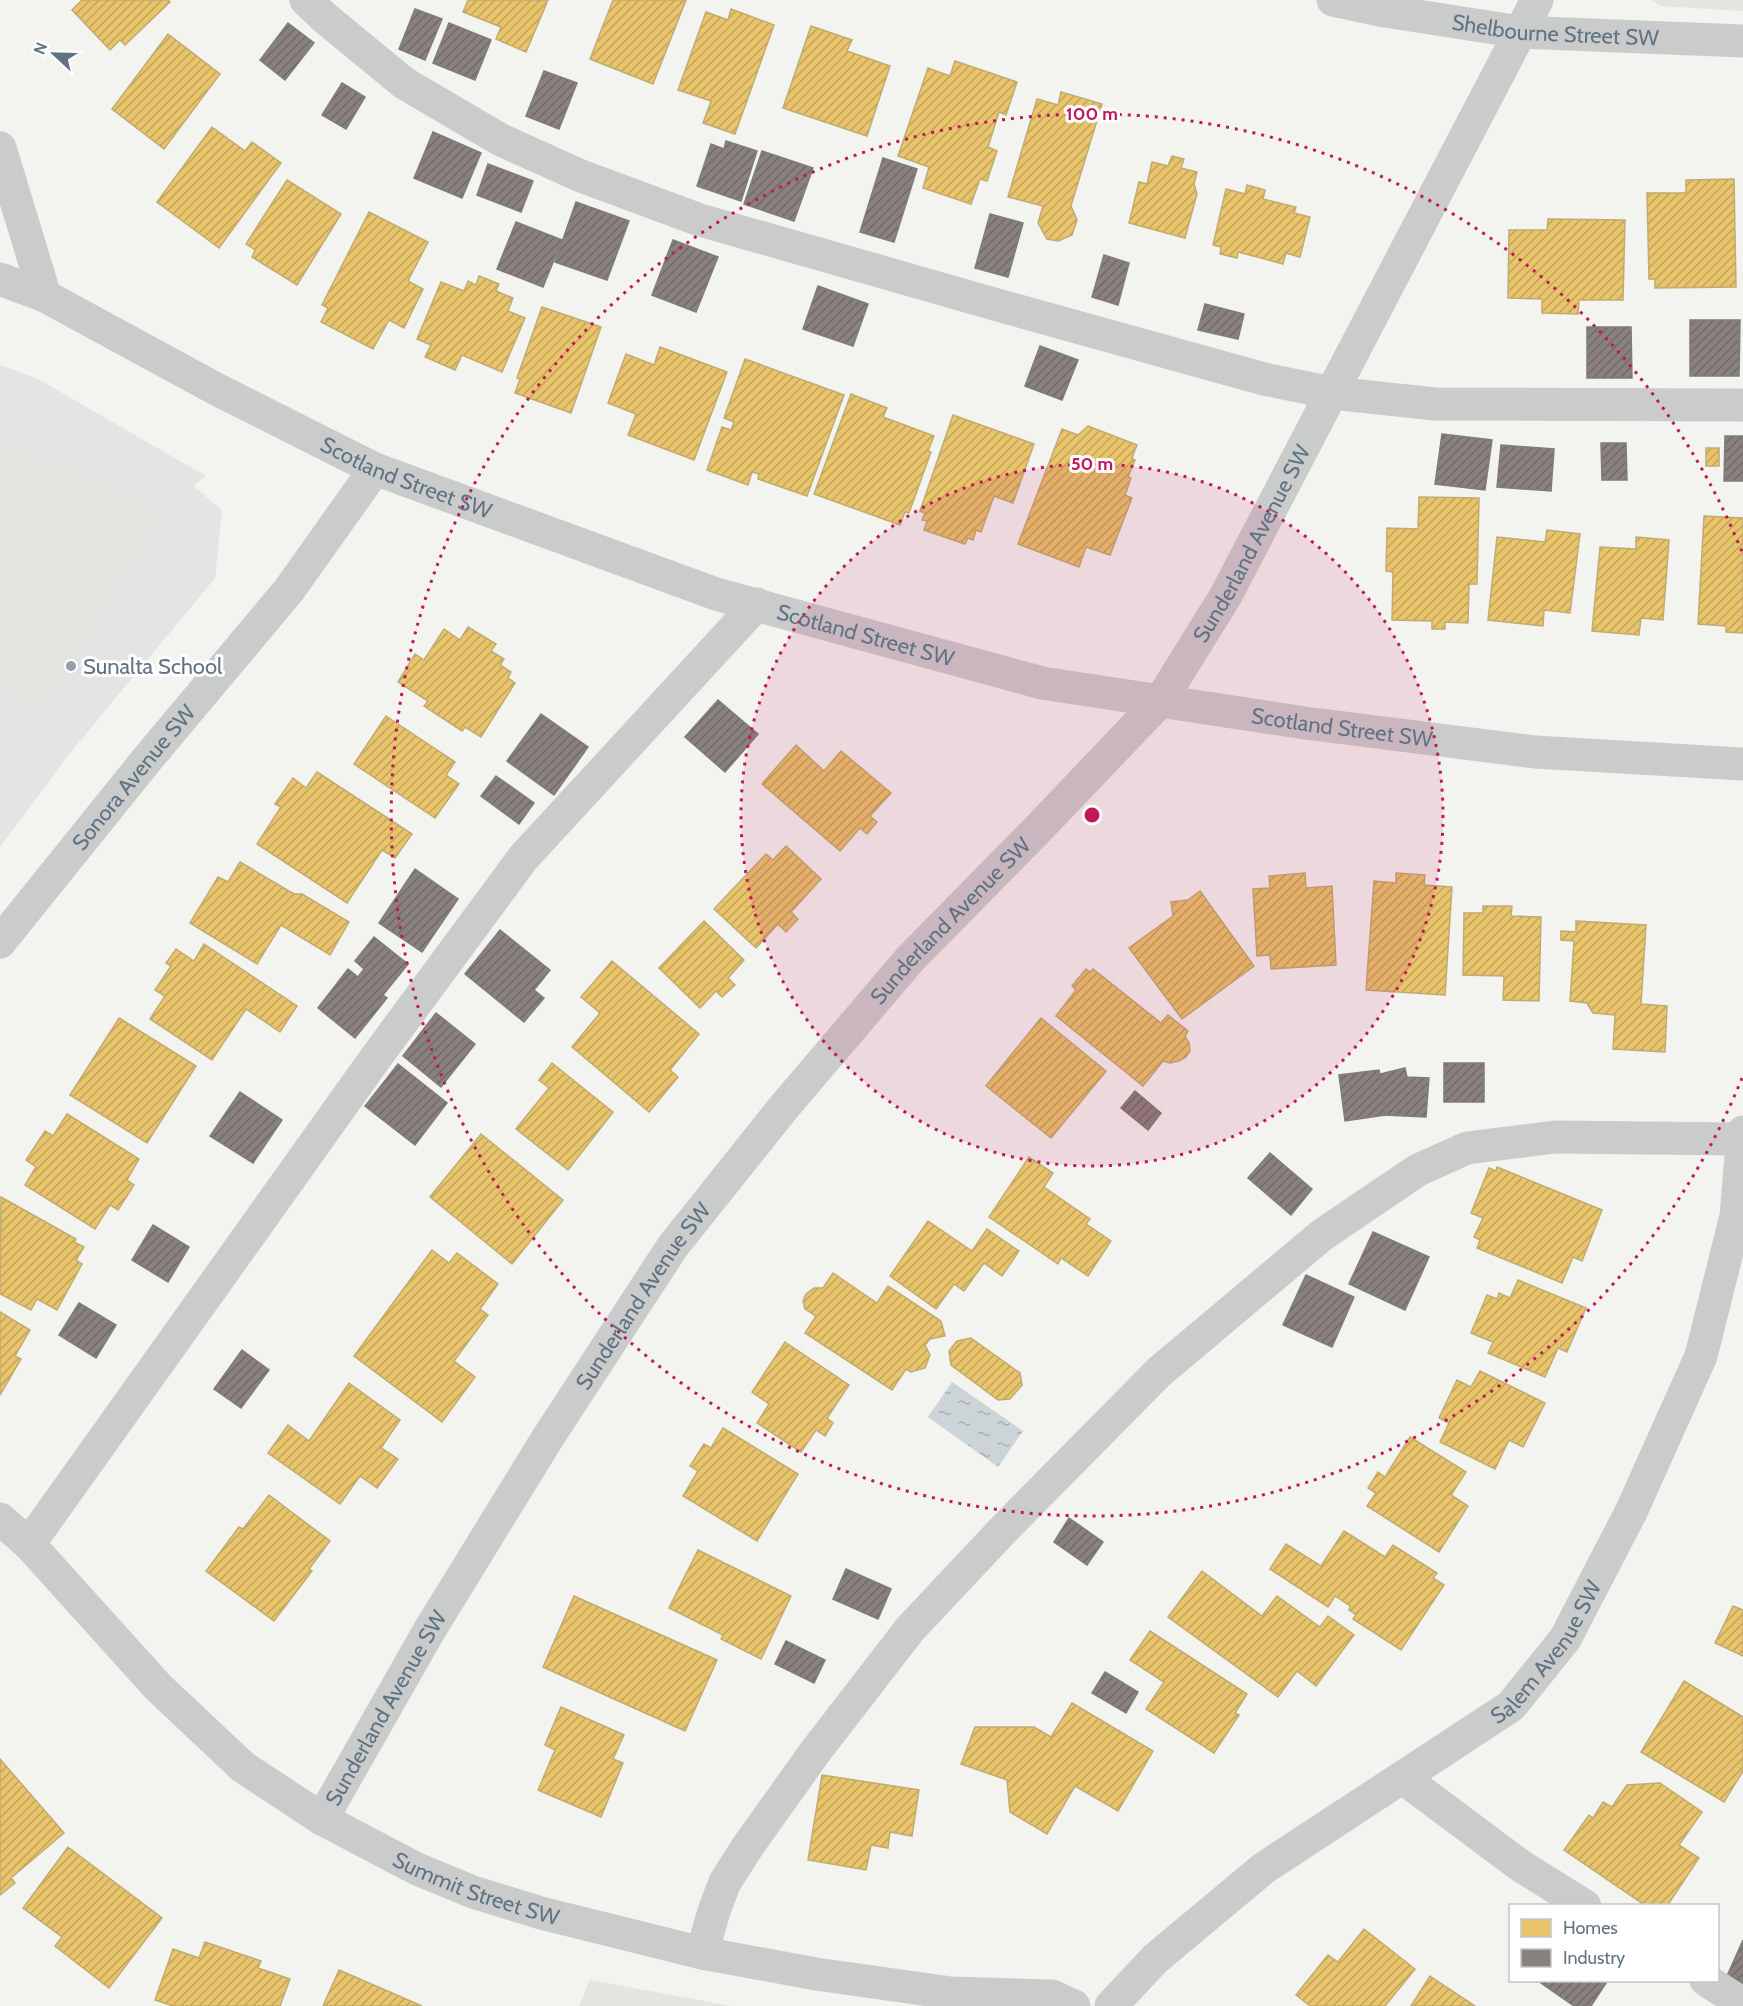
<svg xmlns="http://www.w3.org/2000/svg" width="1743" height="2006" font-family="Cabin,sans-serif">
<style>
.built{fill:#e3e4e3}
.green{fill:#e2e6de}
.water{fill:url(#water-ripples)}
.homes{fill:url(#homes-hatch);stroke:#c0ac72;stroke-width:1.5}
.industry{fill:url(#industry-hatch);stroke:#7d7d7e;stroke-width:1.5}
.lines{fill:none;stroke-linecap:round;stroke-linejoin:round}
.minor{stroke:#cacccc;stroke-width:33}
.ring{fill:none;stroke:#c2185b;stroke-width:3;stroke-dasharray:3 6}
.poi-dot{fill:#93a0a9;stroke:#fff;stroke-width:2}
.labels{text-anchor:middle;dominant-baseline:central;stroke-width:6;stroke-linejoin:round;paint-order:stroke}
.street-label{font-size:22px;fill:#607383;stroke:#fff}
.poi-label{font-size:22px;fill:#607383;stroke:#fff;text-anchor:start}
.centre{fill:#c2185b;stroke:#fff;stroke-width:3}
.ring-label{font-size:18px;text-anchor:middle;font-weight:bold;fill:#c2185b;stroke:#fff;stroke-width:6;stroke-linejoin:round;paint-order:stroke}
</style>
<defs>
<pattern id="water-ripples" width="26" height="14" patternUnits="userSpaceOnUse" patternTransform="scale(1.5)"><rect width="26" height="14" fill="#ccd4d7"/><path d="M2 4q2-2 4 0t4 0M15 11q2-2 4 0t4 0" fill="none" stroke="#a9b0b4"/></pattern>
<pattern id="homes-hatch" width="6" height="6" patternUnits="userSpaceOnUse" patternTransform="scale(1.5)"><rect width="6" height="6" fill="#e9c46a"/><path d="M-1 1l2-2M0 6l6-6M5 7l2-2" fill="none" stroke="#c0a45d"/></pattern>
<pattern id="industry-hatch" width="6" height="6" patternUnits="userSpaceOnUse" patternTransform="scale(1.5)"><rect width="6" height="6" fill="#8a817c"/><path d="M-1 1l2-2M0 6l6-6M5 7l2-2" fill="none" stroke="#6f6967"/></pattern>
</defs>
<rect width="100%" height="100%" fill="#f3f3f0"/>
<polygon class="built" points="0,365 36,378 206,476 193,486 222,510 215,578 70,753 0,847"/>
<g class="green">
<polygon points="1651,0 1743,0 1743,11 1660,6"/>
<polygon points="0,442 158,509 50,701 0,689"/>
<polygon points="590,1980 731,2006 579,2006"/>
</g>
<polygon class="water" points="952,1382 1023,1431 998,1467 928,1417"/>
<g class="homes">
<polygon points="82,0 168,0 170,2 125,45 120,40 110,50 72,10"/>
<polygon points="468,0 548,0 526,52 496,39 501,27 463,12"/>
<polygon points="613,0 686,0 653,84 590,59"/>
<polygon points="731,9 774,25 735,134 703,123 711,101 678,90 706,12 728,20"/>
<polygon points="811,26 852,40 847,51 890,66 867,136 783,108"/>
<polygon points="168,34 220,74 164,149 112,109"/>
<polygon points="955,61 1017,82 1006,115 999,112 988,147 997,151 987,181 980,179 971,204 923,188 929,167 898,156 928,68 950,76"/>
<polygon points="1061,92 1102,104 1071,206 1077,220 1072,235 1058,241 1047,239 1038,223 1043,206 1008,197 1037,99 1058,105"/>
<polygon points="212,127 245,151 252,142 281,163 219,248 157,202"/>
<polygon points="1172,156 1184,159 1181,168 1197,172 1194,184 1197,194 1185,238 1129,223 1139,182 1147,184 1152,162 1168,166"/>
<polygon points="1734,179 1736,287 1655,288 1655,279 1649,279 1647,193 1686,193 1686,180"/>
<polygon points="287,180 341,214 297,285 252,257 255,250 246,244"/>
<polygon points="1247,185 1265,190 1263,199 1296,207 1294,213 1310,217 1300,257 1286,253 1283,264 1238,252 1237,258 1220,254 1221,247 1213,245 1226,189 1245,194"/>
<polygon points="369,212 428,242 408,281 423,289 404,328 389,320 373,349 321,322 328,308 322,305"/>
<polygon points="1548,219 1625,220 1623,300 1579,300 1578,314 1542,313 1542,299 1508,298 1509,230 1547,230"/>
<polygon points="479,276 499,284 496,291 513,298 508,311 525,318 502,372 462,355 455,370 425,357 431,345 417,339 441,282 464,291 468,281 476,285"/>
<polygon points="542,307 601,327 571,413 515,393 520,379 517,378"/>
<polygon points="660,347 727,372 694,460 628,435 636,414 608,403 626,354 654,365"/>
<polygon points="745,359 844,395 807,496 758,479 759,474 752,472 748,485 707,470 722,427 731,430 734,422 724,418"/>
<polygon points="851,394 887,408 883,417 934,436 928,451 931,452 909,513 905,512 900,525 814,494"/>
<polygon points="953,415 1034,444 1013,503 994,496 981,532 976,530 973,540 968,538 965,544 924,530 927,521 922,520 925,513 920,511"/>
<polygon points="1088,426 1137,445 1132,458 1135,460 1128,477 1131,478 1125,495 1132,498 1110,555 1086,547 1079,567 1018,544 1062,429 1078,435"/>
<rect x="1706" y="448" width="13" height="18"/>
<polygon points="1419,497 1479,498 1477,584 1469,584 1468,623 1445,622 1445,629 1432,629 1432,621 1392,620 1393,572 1386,571 1387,528 1418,529"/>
<polygon points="1704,516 1743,518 1743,633 1726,632 1726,626 1698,624"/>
<polygon points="1547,530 1580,534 1570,613 1544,610 1543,626 1488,620 1497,537 1545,542"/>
<polygon points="1636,537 1669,540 1663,620 1641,618 1639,635 1592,631 1600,547 1636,549"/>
<polygon points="468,627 496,644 491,651 504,659 500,665 511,672 508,678 515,683 481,737 465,727 462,731 424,706 428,701 398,682 415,654 424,660 444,629 460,640"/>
<polygon points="386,716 455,762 446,775 459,784 435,818 354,764"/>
<polygon points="796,745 824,771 841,751 891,793 870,816 877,822 867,834 860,828 840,851 762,784"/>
<polygon points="317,772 412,834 395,858 382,850 347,903 257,844 281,807 275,804 293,778 306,788"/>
<polygon points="786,846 821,879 791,912 798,919 786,932 778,924 756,948 714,909 766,854 773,860"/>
<polygon points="240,862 294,894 302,894 349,922 330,955 281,925 257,964 190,923 218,877 228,882"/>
<polygon points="1305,873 1306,888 1332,886 1336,965 1271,969 1270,955 1257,956 1253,889 1270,888 1269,876"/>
<polygon points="1396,873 1425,875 1424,885 1452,887 1445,995 1366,990 1374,881 1396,883"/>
<polygon points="1200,891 1254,966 1182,1019 1129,948 1173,916 1171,902 1188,900"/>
<polygon points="1483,906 1512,906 1511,916 1541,917 1539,1001 1503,1000 1504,976 1463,975 1464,913 1483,913"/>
<polygon points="704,921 744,960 728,978 735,985 722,997 716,991 700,1008 659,968"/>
<polygon points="1576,921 1646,925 1641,1004 1667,1006 1665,1052 1613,1049 1615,1015 1593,1013 1587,1003 1570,1001 1574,941 1561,940 1561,931 1576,932"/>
<polygon points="204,944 297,1006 280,1032 246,1009 212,1060 150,1019 165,996 155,990 171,966 166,963 176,949 194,961"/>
<polygon points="612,961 699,1034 670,1070 678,1077 649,1112 572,1047 600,1013 581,997"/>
<polygon points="1086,969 1090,972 1093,969 1161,1023 1168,1015 1188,1031 1185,1036 1189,1043 1190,1051 1186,1057 1179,1061 1170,1063 1163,1061 1143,1086 1056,1016 1076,990 1072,986"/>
<polygon points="119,1018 196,1066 147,1143 70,1095"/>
<polygon points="1041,1018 1106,1071 1051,1138 986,1086"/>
<polygon points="552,1063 613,1112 568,1170 516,1129 549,1088 539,1080"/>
<polygon points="67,1114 139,1159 127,1180 134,1185 118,1210 110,1205 95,1229 25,1185 36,1167 26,1160 45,1131 53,1136"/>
<polygon points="481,1134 563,1200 512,1264 430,1197"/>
<polygon points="1029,1157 1053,1173 1044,1187 1090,1219 1086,1224 1111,1241 1088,1276 1061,1258 1058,1264 989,1217"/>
<polygon points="1497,1167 1602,1210 1582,1261 1573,1257 1562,1283 1477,1248 1480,1240 1474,1237 1483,1218 1471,1213 1489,1168 1496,1171"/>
<polygon points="1,1197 76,1239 74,1242 84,1247 76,1260 82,1264 57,1310 37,1299 31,1310 0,1294"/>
<polygon points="928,1221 972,1251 987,1229 1019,1251 1002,1276 984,1263 964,1291 954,1284 936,1309 890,1276"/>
<polygon points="432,1250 449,1263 457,1253 498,1284 480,1309 488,1315 454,1361 475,1377 442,1422 354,1356"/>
<polygon points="833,1273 877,1303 888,1286 941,1321 945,1336 930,1339 925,1345 930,1355 925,1368 911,1372 906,1369 892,1390 805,1333 816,1316 805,1309 803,1301 806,1294 814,1288 823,1288"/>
<polygon points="1518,1280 1586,1308 1567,1352 1558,1348 1545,1377 1488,1353 1493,1342 1471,1333 1487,1295 1497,1299 1499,1293 1510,1298"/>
<polygon points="0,1312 30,1330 15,1356 21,1359 0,1395"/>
<polygon points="971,1338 1020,1373 1022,1385 1010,1399 998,1400 951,1365 949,1351 957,1341"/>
<polygon points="785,1342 849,1385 827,1418 833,1423 825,1436 816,1430 801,1452 757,1423 769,1404 752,1392"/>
<polygon points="1480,1371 1545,1403 1523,1447 1509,1440 1495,1469 1440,1442 1449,1423 1439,1418 1457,1380 1471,1387"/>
<polygon points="349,1383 400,1420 381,1448 398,1459 377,1488 360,1476 340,1504 268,1453 288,1425 309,1441"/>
<polygon points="723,1428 798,1474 757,1541 683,1496 698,1471 690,1466 704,1444 711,1448"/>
<polygon points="1410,1437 1466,1472 1451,1495 1468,1506 1439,1552 1367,1506 1376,1493 1368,1488 1378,1472 1385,1477"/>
<polygon points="269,1495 330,1541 309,1569 312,1571 274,1621 206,1571 239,1527 243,1529"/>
<polygon points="1344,1531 1385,1557 1393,1545 1437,1573 1433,1578 1444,1585 1401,1650 1353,1619 1356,1615 1349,1610 1350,1606 1335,1596 1328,1607 1270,1569 1286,1544 1321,1566"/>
<polygon points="698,1550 791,1596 761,1659 721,1639 723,1635 669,1608"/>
<polygon points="1202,1571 1262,1616 1277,1596 1320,1627 1328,1616 1354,1635 1316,1686 1297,1671 1278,1697 1168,1617"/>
<polygon points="574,1596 717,1660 685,1731 543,1667"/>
<polygon points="1733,1606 1743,1610 1743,1656 1715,1643"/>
<polygon points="1150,1631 1247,1694 1235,1713 1239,1715 1214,1753 1146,1709 1164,1682 1130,1660"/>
<polygon points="1684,1681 1743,1717 1743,1771 1724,1802 1641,1752"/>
<polygon points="1072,1703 1153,1751 1118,1811 1075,1786 1047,1834 1010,1812 1007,1780 961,1764 975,1727 1034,1727 1051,1737"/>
<polygon points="561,1707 624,1735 613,1759 623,1763 601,1817 538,1790 555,1750 545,1745"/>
<polygon points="0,1759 64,1833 11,1878 15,1883 0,1895"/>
<polygon points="822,1775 919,1790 912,1836 890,1832 888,1848 871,1845 866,1870 808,1860"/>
<polygon points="1660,1783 1702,1812 1679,1845 1699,1858 1667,1906 1646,1906 1564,1850 1589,1815 1593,1818 1603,1802 1612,1807 1627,1785"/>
<polygon points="68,1847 162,1918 109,1988 55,1946 62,1937 23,1908"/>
<polygon points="1364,1929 1415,1969 1385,2006 1310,2006 1296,1995 1328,1955 1338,1962"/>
<polygon points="205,1942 261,1961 258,1968 290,1979 280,2006 173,2006 155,2000 173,1949 199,1958"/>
<polygon points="339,1970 422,2006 323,2006"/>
<polygon points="1430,1976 1475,2006 1411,2006"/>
</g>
<g class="industry">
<polygon points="415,9 442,19 425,60 399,49"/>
<polygon points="288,23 314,43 285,80 260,60"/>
<polygon points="449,23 491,40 475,80 433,63"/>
<polygon points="544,71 577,83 559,129 526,116"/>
<polygon points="342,83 365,97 346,129 322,115"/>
<polygon points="433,132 481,153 462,198 414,178"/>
<polygon points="726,141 757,151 741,201 697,186 711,144 724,149"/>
<polygon points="762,151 813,168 794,221 744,204"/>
<polygon points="883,158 917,169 894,242 860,232"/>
<polygon points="488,164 533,181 521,212 477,195"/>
<polygon points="576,202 629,221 607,280 555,262"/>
<polygon points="990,214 1023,223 1008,277 975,268"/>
<polygon points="516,222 562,240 543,287 497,269"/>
<polygon points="673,240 718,257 696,312 652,295"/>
<polygon points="1104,255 1129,263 1118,305 1092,297"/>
<polygon points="818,286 868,304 853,346 803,329"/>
<polygon points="1205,304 1244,314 1238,339 1198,330"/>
<polygon points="1690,320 1740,320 1739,376 1690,376"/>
<polygon points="1587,327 1631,327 1632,378 1587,378"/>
<polygon points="1040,346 1078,360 1062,400 1025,386"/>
<polygon points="1442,434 1492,440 1485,490 1435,484"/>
<polygon points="1725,436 1743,436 1743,481 1724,481"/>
<polygon points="1601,443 1626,443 1627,480 1602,480"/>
<polygon points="1501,445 1554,449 1551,491 1497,487"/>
<polygon points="718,700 758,734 725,772 685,737"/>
<polygon points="541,714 588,747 554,795 507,761"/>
<polygon points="496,776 534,803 519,824 481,796"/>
<polygon points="415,869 458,899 422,952 379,923"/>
<polygon points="500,930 550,970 534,990 544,998 524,1022 465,974"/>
<polygon points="374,937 408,964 383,995 387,998 355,1038 318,1008 348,969 358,977 364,969 355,961"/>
<polygon points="436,1013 475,1044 441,1087 403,1056"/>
<rect x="1444" y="1063" width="40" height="39"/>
<polygon points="398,1064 447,1103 415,1145 365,1106"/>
<polygon points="1405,1068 1407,1077 1429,1078 1426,1117 1385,1115 1380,1074"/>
<polygon points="1379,1070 1385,1115 1345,1121 1339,1075"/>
<polygon points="1135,1091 1161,1113 1148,1130 1121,1108"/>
<polygon points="240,1092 282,1120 253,1163 210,1136"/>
<polygon points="1270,1153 1312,1189 1291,1215 1248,1178"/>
<polygon points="153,1225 189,1247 168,1282 132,1260"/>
<polygon points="1373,1232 1429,1257 1405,1310 1349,1284"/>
<polygon points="1306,1275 1354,1297 1332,1347 1283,1325"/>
<polygon points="79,1303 116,1325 96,1358 59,1335"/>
<polygon points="242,1350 269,1370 241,1408 214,1389"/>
<polygon points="1069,1518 1103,1542 1087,1565 1054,1542"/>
<polygon points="846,1569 891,1589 878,1619 833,1599"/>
<polygon points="786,1641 825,1660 814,1683 775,1664"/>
<polygon points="1105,1672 1138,1692 1126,1713 1092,1693"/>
<polygon points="1743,1940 1743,1984 1727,1976"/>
<polygon points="1543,1980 1608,1980 1591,2006 1574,2006 1541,1983"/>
</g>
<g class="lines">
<g class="minor">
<polyline points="306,0 325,18 404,83 501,140 581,176 700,220 1001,306 1264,379 1332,393 1435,404 1743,405"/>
<path id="s1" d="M1333,0L1385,11L1520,32L1743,41"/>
<polyline points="0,148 45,296"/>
<path id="s2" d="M0,279L45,296L218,390L375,469L716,594L1042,683L1305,723L1535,752L1743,764"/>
<path id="s3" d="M0,942L149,757L289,590L375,469"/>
<path id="s4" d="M0,1519L29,1544L158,1687L243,1767L322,1819L417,1869L473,1892L541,1913L702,1953L816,1974L951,1993L1052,1996L1074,2006"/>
<polyline points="29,1544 377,1056 523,858 757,604"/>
<polyline points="1403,1778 1521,1866 1585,1906"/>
<path id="s5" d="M322,1819L429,1631L547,1439L673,1246L784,1107L910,959L1036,831L1161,700L1225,597L1537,0"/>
<polyline points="702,1953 714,1911 725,1882 748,1846 815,1752 910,1629 1005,1528 1159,1372 1322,1235 1418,1170 1467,1148 1555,1137 1742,1139"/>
<polyline points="1706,1980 1743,2004"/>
<path id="s6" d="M1111,2006L1155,1959L1264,1868L1511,1706L1565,1639L1631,1512L1701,1356L1736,1216L1743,1132"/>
</g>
</g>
<circle cx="1092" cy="815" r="351" fill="#c2185b" fill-opacity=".12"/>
<g class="ring">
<circle cx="1092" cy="815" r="351"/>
<path d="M1742 1078A701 701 0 1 1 1742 552"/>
</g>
<circle class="poi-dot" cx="71" cy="666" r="6"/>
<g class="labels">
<g class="street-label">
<text stroke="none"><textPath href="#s1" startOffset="225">Shelbourne Street SW</textPath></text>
<text stroke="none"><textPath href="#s2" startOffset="453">Scotland Street SW</textPath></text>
<text stroke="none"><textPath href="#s5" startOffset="1586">Sunderland Avenue SW</textPath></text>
<text stroke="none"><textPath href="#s2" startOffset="939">Scotland Street SW</textPath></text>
<text stroke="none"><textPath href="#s2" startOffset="1425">Scotland Street SW</textPath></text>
<text stroke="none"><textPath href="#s3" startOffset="212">Sonora Avenue SW</textPath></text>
<text stroke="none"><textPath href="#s5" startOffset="1100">Sunderland Avenue SW</textPath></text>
<text stroke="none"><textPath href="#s5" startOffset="614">Sunderland Avenue SW</textPath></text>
<text stroke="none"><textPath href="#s6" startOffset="566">Salem Avenue SW</textPath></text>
<text stroke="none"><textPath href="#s5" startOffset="128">Sunderland Avenue SW</textPath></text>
<text stroke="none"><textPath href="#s4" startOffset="612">Summit Street SW</textPath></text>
</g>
<g class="poi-label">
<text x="83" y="666">Sunalta School</text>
</g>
</g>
<circle cx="1092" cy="815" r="9" class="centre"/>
<g class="ring-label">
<text x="1092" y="120">100 m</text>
<text x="1092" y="470">50 m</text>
</g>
<rect x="1509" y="1904" width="210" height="78" fill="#ffffff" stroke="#bfc7cd" stroke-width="1.5"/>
<rect x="1521" y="1919" width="30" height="18" fill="#e9c46a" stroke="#bfc7cd" stroke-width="1.5"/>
<text x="1563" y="1934" font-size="18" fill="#607383">Homes</text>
<rect x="1521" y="1949" width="30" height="18" fill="#8a817c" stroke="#bfc7cd" stroke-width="1.5"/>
<text x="1563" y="1964" font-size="18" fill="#607383">Industry</text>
<g transform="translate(54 54) rotate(292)" stroke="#ffffff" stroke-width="4.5" paint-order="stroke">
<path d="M0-4.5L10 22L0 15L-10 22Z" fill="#607383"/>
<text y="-9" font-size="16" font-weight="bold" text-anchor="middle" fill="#607383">N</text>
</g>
</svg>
